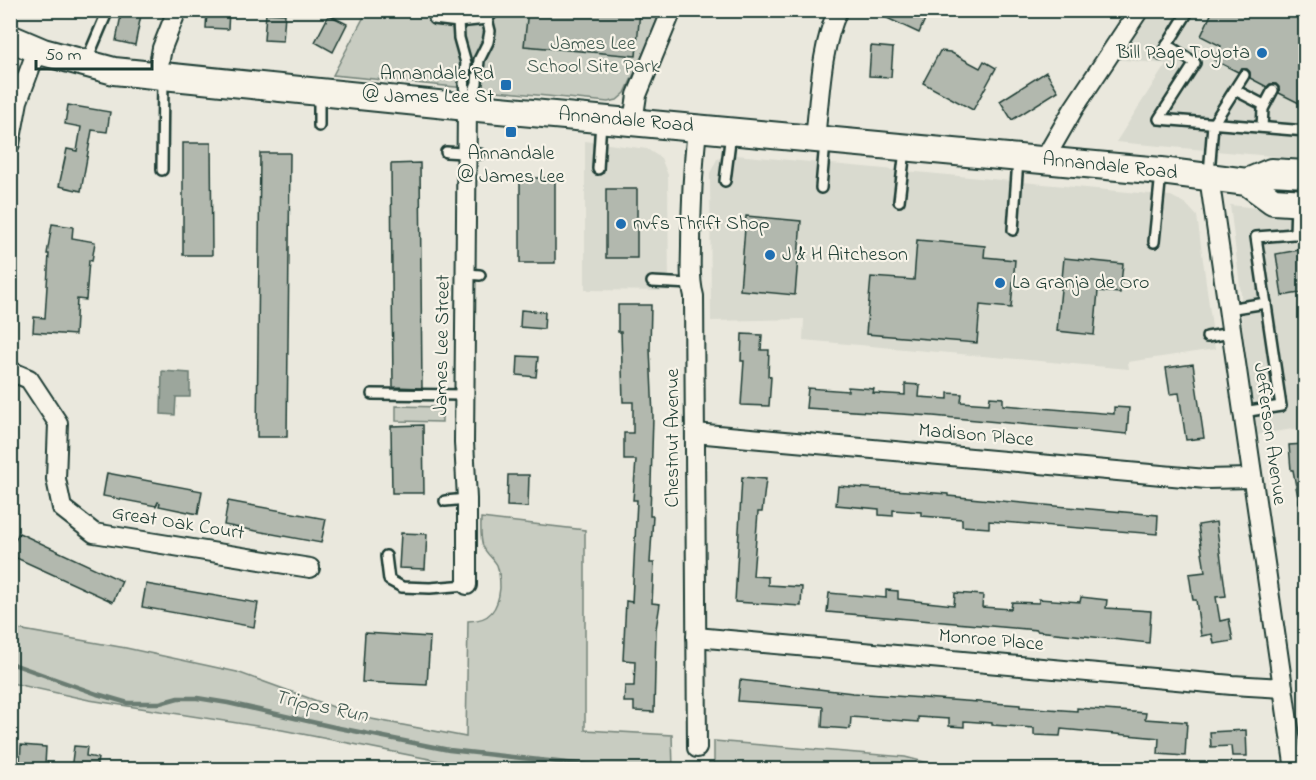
<svg xmlns="http://www.w3.org/2000/svg" width="1316" height="780" font-family="'Indie Flower',sans-serif">
<style>
.built{fill:#d9dacf}
.green{fill:#c8ccc1;stroke:#74847a;stroke-width:1.5}
.water{fill:#9ca69c;stroke:#6a7c72;stroke-width:1.5}
.lines{fill:none;stroke-linecap:round;stroke-linejoin:round}
.stream{stroke:#6a7c72;stroke-width:4.5}
.building{fill:#b2b8ae;stroke:#1f3d34;stroke-width:1.5}
.lane-casing{stroke:#1f3d34;stroke-width:14}
.street-casing{stroke:#1f3d34;stroke-width:22}
.secondary-casing{stroke:#1f3d34;stroke-width:30}
.lane{stroke:#f7f3e8;stroke-width:9}
.street{stroke:#f7f3e8;stroke-width:18}
.secondary{stroke:#f7f3e8;stroke-width:26}
.poi-dot{fill:#1f6fb2;stroke:#f7f3e8;stroke-width:2}
.labels{text-anchor:middle;dominant-baseline:central;stroke-width:4.5;stroke-linejoin:round;paint-order:stroke}
.park-label{font-size:20px;fill:#415a50;stroke:#f7f3e8}
.poi-label{font-size:20px;fill:#1f3d34;stroke:#f7f3e8;text-anchor:start}
.street-label{font-size:20px;fill:#1f3d34;stroke:#f7f3e8}
.water-label{font-size:21px;font-style:italic;fill:#445c53;stroke:#f7f3e8}
</style>
<rect width="100%" height="100%" fill="#eae8dd"/>
<filter id="ink" filterUnits="userSpaceOnUse"><feTurbulence type="fractalNoise" baseFrequency=".0167" numOctaves="2"/><feDisplacementMap in="SourceGraphic" scale="12" xChannelSelector="R" yChannelSelector="G"/><feConvolveMatrix kernelMatrix="1 2 1 2 8 2 1 2 1" color-interpolation-filters="sRGB"/></filter>
<g filter="url(#ink)">
<g class="built">
<polygon points="1144,11 1305,11 1305,159 1116,142 1166,64 1113,59"/>
<polygon points="585,141 647,149 661,158 668,175 669,291 585,290"/>
<polygon points="736,155 1171,196 1186,204 1197,216 1215,349 1128,362 1129,369 803,340 804,319 711,321 710,173 717,159"/>
<polygon points="1230,205 1305,213 1305,427 1257,435 1243,341 1241,294"/>
</g>
<g class="green">
<polygon points="367,11 663,11 625,93 617,100 608,102 333,75"/>
<polygon points="396,406 442,407 442,422 396,421"/>
<path d="M481,518L585,530V730L672,735L673,769H466L465,766L282,730L89,700L11,683V628L126,648L237,672L361,717L466,737L468,621C490,621 498,609 500,588C500,580 500,573 497,565C493,558 486,554 483,546C480,538 481,526 481,518Z"/>
<polygon points="714,741 905,757 952,769 714,769"/>
</g>
<polygon class="water" points="162,371 190,373 190,397 176,397 175,415 161,414"/>
<g class="lines">
<polyline class="stream" points="10,663 97,694 128,703 160,703 178,698 197,698 228,703 334,727 449,750 631,770"/>
</g>
<g class="building">
<polygon points="122,10 142,10 135,45 116,41"/>
<polygon points="207,10 229,10 228,29 206,28"/>
<polygon points="528,10 640,10 636,56 524,46"/>
<polygon points="870,10 929,10 919,33"/>
<polygon points="1213,10 1305,10 1305,106 1279,93 1279,87 1276,84 1270,84 1267,87 1250,78 1250,72 1247,69 1241,69 1238,72 1214,60 1221,46 1201,36"/>
<polygon points="266,13 285,14 283,41 264,40"/>
<polygon points="329,15 347,24 333,52 315,42"/>
<polygon points="871,46 893,48 891,77 869,76"/>
<polygon points="940,51 950,52 980,68 984,61 996,68 973,110 923,83"/>
<polygon points="1046,72 1058,91 1012,120 1000,101"/>
<polygon points="68,105 110,112 107,132 92,130 81,191 59,186 67,149 77,151 81,127 65,124"/>
<polygon points="183,143 211,143 212,255 183,255"/>
<polygon points="260,153 290,153 287,437 257,437"/>
<polygon points="420,163 422,388 393,387 391,164"/>
<rect x="520" y="178" width="35" height="85"/>
<rect x="606" y="189" width="31" height="69"/>
<polygon points="746,216 801,221 795,295 740,290"/>
<polygon points="52,224 73,227 72,238 95,242 92,261 89,260 86,300 77,299 75,335 33,332 34,317 45,318 49,254 47,254"/>
<polygon points="917,240 985,246 984,257 1015,260 1011,308 980,305 977,343 866,334 871,277 914,280"/>
<polygon points="1305,249 1305,292 1282,296 1276,254"/>
<polygon points="1064,258 1123,264 1120,293 1098,291 1094,335 1057,331"/>
<polygon points="618,305 651,305 650,349 653,417 650,516 653,516 650,563 654,563 652,603 660,604 656,629 654,712 634,711 634,702 624,702 625,686 634,686 635,661 623,660 626,601 632,602 637,500 633,500 636,460 624,460 624,433 633,433 633,402 623,402 621,332 618,332"/>
<polygon points="521,310 545,312 544,329 520,327"/>
<polygon points="742,334 762,335 761,350 769,350 768,376 771,377 769,406 741,405 744,361 741,361"/>
<polygon points="518,356 538,357 536,377 517,375"/>
<polygon points="1193,364 1204,438 1186,440 1179,393 1170,394 1166,368"/>
<polygon points="905,384 920,385 919,397 948,399 948,393 962,394 961,402 989,404 990,397 1003,398 1003,405 1114,414 1114,407 1129,408 1127,434 933,416 806,408 808,388 848,391 848,387 874,389 873,393 905,395"/>
<polygon points="423,425 424,493 392,493 391,426"/>
<polygon points="1305,444 1305,503 1299,503 1293,470 1291,470 1289,445"/>
<polygon points="107,473 202,491 198,514 159,506 160,503 158,502 156,506 103,496"/>
<polygon points="508,475 529,475 528,507 507,506"/>
<polygon points="742,477 766,479 762,512 758,512 753,576 768,577 768,585 802,587 801,606 735,602"/>
<polygon points="838,486 948,494 948,496 1033,504 1158,515 1157,534 989,521 989,528 962,526 962,519 921,516 921,512 893,510 893,516 879,515 879,509 836,505"/>
<polygon points="228,501 326,519 321,543 224,525"/>
<polygon points="1216,522 1226,596 1216,597 1220,621 1229,619 1233,641 1214,644 1212,634 1201,636 1196,600 1193,600 1189,574 1205,572 1198,525"/>
<polygon points="19,533 122,581 113,602 10,555 10,550"/>
<polygon points="401,533 427,534 425,569 399,568"/>
<polygon points="146,584 258,603 254,627 142,607"/>
<polygon points="886,590 898,591 898,599 954,605 955,593 983,595 982,607 1011,609 1012,602 1039,603 1039,599 1080,602 1081,597 1107,600 1106,608 1151,611 1149,643 1037,631 1037,630 827,612 829,593 886,598"/>
<polygon points="365,633 430,637 427,685 362,682"/>
<polygon points="740,680 853,693 1020,705 1020,707 1077,711 1077,708 1146,713 1145,719 1187,722 1185,756 1158,754 1159,738 1061,729 1060,736 1034,735 1034,728 992,725 992,723 964,721 964,727 949,726 949,719 918,717 918,722 851,717 850,729 822,727 823,707 738,701"/>
<polygon points="1246,730 1247,756 1232,756 1231,746 1211,747 1210,732"/>
<polygon points="21,745 46,747 45,765 20,763"/>
<polygon points="74,746 87,747 86,756 98,758 96,770 71,770"/>
</g>
<g class="lines">
<g class="lane-casing">
<g id="lane">
<polyline points="434,19 458,22 487,19 495,10"/>
<polyline points="458,22 459,38 466,63 464,84 467,105"/>
<polyline points="1167,45 1195,63 1159,119 1306,131"/>
<polyline points="1161,55 1189,10"/>
<polyline points="86,62 108,10"/>
<polyline points="1235,90 1264,105"/>
<polyline points="468,105 477,83 479,60 488,42 490,31 487,19"/>
<polyline points="319,126 319,95"/>
<polyline points="1262,127 1263,109 1273,90"/>
<polyline points="446,152 480,154"/>
<polyline points="598,169 601,121"/>
<polyline points="162,170 163,78"/>
<polyline points="1209,174 1213,124 1244,75"/>
<polyline points="725,181 731,133"/>
<polyline points="821,188 825,142"/>
<polyline points="899,201 905,150"/>
<polyline points="1013,230 1018,160"/>
<polyline points="1295,234 1296,203"/>
<polyline points="1154,242 1161,173"/>
<polyline points="467,274 480,275"/>
<polyline points="652,282 691,284"/>
<polyline points="1228,309 1266,303"/>
<polyline points="1207,337 1231,333"/>
<polyline points="372,394 465,395"/>
<polyline points="1243,412 1281,406 1256,237 1306,233"/>
<polyline points="445,501 467,499"/>
<polyline points="386,556 389,580 402,587 430,588 467,585"/>
</g>
</g>
<g class="street-casing">
<g id="street">
<polyline points="157,75 162,48 177,10"/>
<polyline points="633,122 637,95 672,10"/>
<path d="M815,139C820,97 820,50 838,10"/>
<polyline points="10,144 18,101 37,50"/>
<polyline points="1044,160 1074,108 1139,10"/>
<polyline points="1209,177 1295,770"/>
<polyline points="10,371 29,379 58,423 56,479 62,508 94,533 310,568"/>
<polyline points="695,433 1206,479 1252,478"/>
<polyline points="467,585 467,499 464,442 467,107"/>
<polyline points="696,637 1232,685 1283,688"/>
<path d="M697,748L694,296C689,279 691,262 691,245C691,205 693,167 697,128"/>
</g>
</g>
<g class="secondary-casing">
<g id="secondary">
<polyline points="10,38 43,52 114,71 467,107 1161,171 1247,182 1273,201 1306,203"/>
<polyline points="1247,182 1271,172 1306,174"/>
</g>
</g>
<use href="#lane" class="lane"/>
<use href="#street" class="street"/>
<use href="#secondary" class="secondary"/>
</g>
</g>
<g class="poi-dot">
<circle cx="1262" cy="53" r="6"/>
<rect x="500" y="79" width="12" height="12" rx="3"/>
<rect x="505" y="126" width="12" height="12" rx="3"/>
<circle cx="621" cy="224" r="6"/>
<circle cx="770" cy="255" r="6"/>
<circle cx="1000" cy="283" r="6"/>
</g>
<g class="labels">
<g class="park-label">
<text x="593" y="44">James Lee<tspan x="593" dy="23">School Site Park</tspan></text>
</g>
<g class="poi-label">
<text x="1250" y="53" text-anchor="end">Bill Page Toyota</text>
<text x="494" y="74" text-anchor="end">Annandale Rd<tspan x="494" dy="23">@ James Lee St</tspan></text>
<text x="511" y="154" text-anchor="middle">Annandale<tspan x="511" dy="23">@ James Lee</tspan></text>
<text x="633" y="224">nvfs Thrift Shop</text>
<text x="782" y="255">J &amp; H Aitcheson</text>
<text x="1012" y="283">La Granja de Oro</text>
</g>
<g class="street-label">
<text transform="translate(626 121) rotate(5)">Annandale Road</text>
<text transform="translate(1110 167) rotate(6)">Annandale Road</text>
<text transform="translate(443 345) rotate(-89)">James Lee Street</text>
<text transform="translate(1269 434) rotate(82)">Jefferson Avenue</text>
<text transform="translate(976 436) rotate(5)">Madison Place</text>
<text transform="translate(673 438) rotate(-90)">Chestnut Avenue</text>
<text transform="translate(178 524) rotate(9)">Great Oak Court</text>
<text transform="translate(991 641) rotate(5)">Monroe Place</text>
</g>
<g class="water-label">
<text transform="translate(321 707) rotate(12)">Tripps Run</text>
</g>
</g>
<rect width="1316" height="780" fill="none" stroke="#f7f3e8" stroke-width="36"/>
<rect x="18" y="18" width="1280" height="744" fill="none" stroke="#1f3d34" stroke-width="2" filter="url(#ink)"/>
<path d="M36 60v9h116v-9" fill="none" stroke="#1f3d34" stroke-width="3"/>
<text x="45" y="60" font-size="18" fill="#1f3d34" stroke="#f7f3e8" stroke-width="4.5" paint-order="stroke">50 m</text>
</svg>
